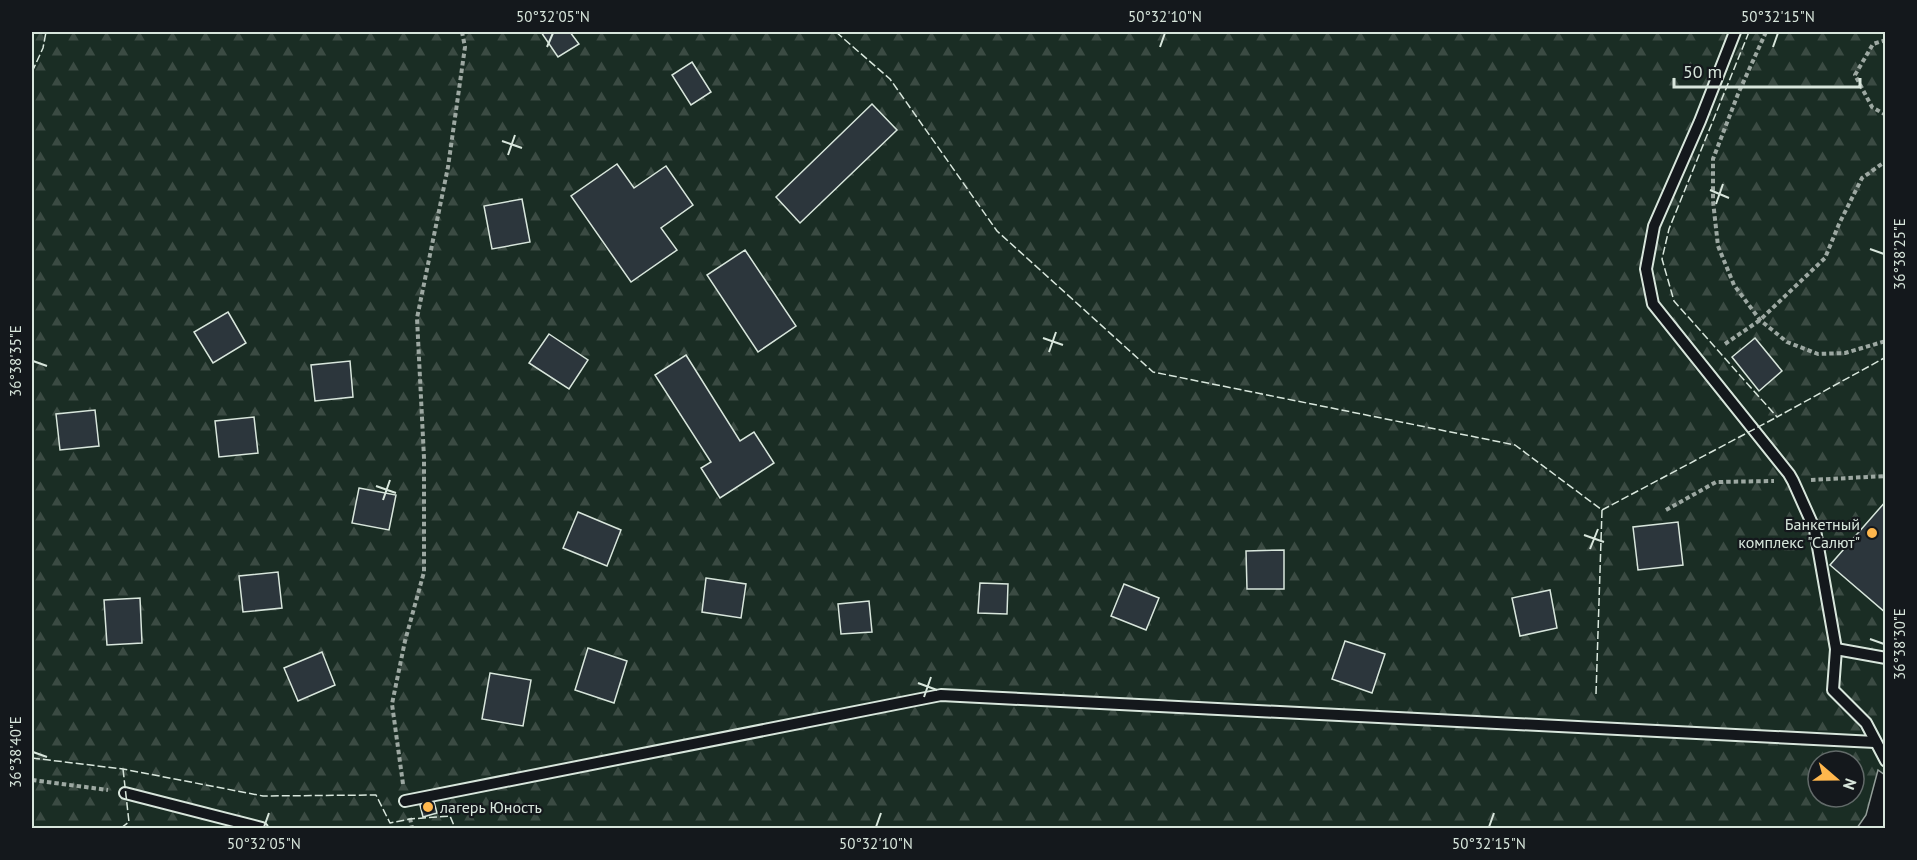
<svg xmlns="http://www.w3.org/2000/svg" width="1917" height="860" font-family="'PT Sans',sans-serif">
<style>
.forest{fill:url(#forest-firs);stroke:#939e99;stroke-width:1.5;fill-rule:evenodd}
.building{fill:#2c363c;stroke:#d8e6dc;stroke-width:1.5}
.lines{fill:none;stroke-linecap:round;stroke-linejoin:round}
.service-casing{stroke:#d8e6dc;stroke-width:14}
.path{stroke:#9da8a2;stroke-width:4;stroke-dasharray:4.5 3;stroke-linecap:butt}
.service{stroke:#14181c;stroke-width:10}
.fence{stroke:#d8e6dc;stroke-width:1.5;stroke-dasharray:8 3;stroke-linecap:butt}
.ticks{fill:none;stroke:#d8e6dc;stroke-width:2}
.poi-dot{fill:#ffb74d;stroke:#14181c;stroke-width:2}
.labels{text-anchor:middle;dominant-baseline:central;stroke-width:4.5;stroke-linejoin:round;paint-order:stroke}
.poi-label{font-size:16px;fill:#d8e6dc;stroke:#14181c;text-anchor:end}
.neatline{fill:none;stroke:#d8e6dc;stroke-width:2}
.ticks-label{font-size:15px;text-anchor:middle;fill:#d8e6dc}
</style>
<defs>
<pattern id="forest-firs" width="22" height="20" patternUnits="userSpaceOnUse" patternTransform="scale(1.5)"><rect width="22" height="20" fill="#1a2d24"/><path d="M5 1l3.5 6h-7zM16 11l3.5 6h-7z" fill="#3b4b43"/></pattern>
</defs>
<rect width="100%" height="100%" fill="#14181c"/>
<path class="forest" d="M32,32H1885V775L1878,770L1866,815L1857,828H32ZM1818,761H1854V797H1818Z"/>
<g class="building">
<polygon points="541,32 570,32 579,44 558,57"/>
<polygon points="692,62 711,92 691,105 672,75"/>
<polygon points="872,104 897,130 800,223 776,197"/>
<polygon points="617,164 634,188 666,166 693,205 661,228 677,250 631,282 571,196"/>
<polygon points="522,199 530,242 492,249 484,206"/>
<polygon points="745,250 796,326 758,352 707,275"/>
<polygon points="228,312 246,343 213,363 194,332"/>
<polygon points="549,334 588,360 569,389 529,363"/>
<polygon points="1755,338 1782,371 1759,391 1732,357"/>
<polygon points="686,355 740,441 754,432 774,463 720,498 701,468 711,462 655,375"/>
<polygon points="350,361 353,397 315,401 311,365"/>
<polygon points="95,410 99,446 60,450 56,414"/>
<polygon points="254,417 258,453 219,457 215,421"/>
<polygon points="359,488 396,495 389,530 352,523"/>
<polygon points="1886,501 1886,613 1830,565"/>
<polygon points="578,512 621,530 607,566 563,548"/>
<polygon points="1678,522 1683,565 1638,570 1633,527"/>
<polygon points="1284,550 1284,589 1247,589 1246,551"/>
<polygon points="278,572 282,608 243,612 239,576"/>
<polygon points="706,578 746,584 741,618 702,612"/>
<polygon points="980,583 1008,584 1007,614 978,613"/>
<polygon points="1124,584 1159,598 1146,630 1111,616"/>
<polygon points="1550,590 1557,628 1520,636 1512,598"/>
<polygon points="140,598 142,643 107,645 104,600"/>
<polygon points="869,601 872,632 841,634 838,604"/>
<polygon points="1345,641 1385,654 1372,693 1332,679"/>
<polygon points="588,648 627,661 614,703 575,690"/>
<polygon points="322,652 335,685 298,701 284,668"/>
<polygon points="490,673 531,680 523,726 482,719"/>
<polygon points="433,798 437,813 423,817 419,801"/>
</g>
<g class="lines">
<g class="service-casing">
<g id="service">
<polyline points="1735,32 1700,121 1654,226 1646,269 1653,304 1789,474 1793,481 1815,530 1836,649 1833,690 1866,723 1886,761"/>
<polyline points="1836,649 1886,658"/>
<polyline points="125,793 262,828"/>
<polyline points="405,801 941,695 1875,742"/>
</g>
</g>
<g class="path">
<polyline points="1766,32 1738,94 1713,159 1713,201 1718,246 1734,285 1760,320 1787,342 1818,354 1845,353 1886,341"/>
<polyline points="1886,40 1873,44 1855,75 1872,107 1886,115"/>
<polyline points="1725,344 1760,320 1825,258 1839,224 1862,178 1886,161"/>
<polyline points="1811,480 1886,476"/>
<polyline points="1666,510 1716,482 1774,481"/>
<polyline points="32,780 108,790"/>
<polyline points="403,784 392,704 405,641 424,572 424,458 417,318 448,167 465,47 462,32"/>
<polyline points="410,818 412,828"/>
</g>
<use href="#service" class="service"/>
<g class="fence">
<polyline points="836,32 890,79 997,231 1153,372 1515,445 1602,510"/>
<polyline points="1749,32 1669,229 1662,259 1674,301 1777,417 1886,357"/>
<polyline points="32,72 43,48 46,32"/>
<polyline points="1602,510 1777,417"/>
<polyline points="1596,694 1602,510"/>
<polyline points="32,758 123,769 263,796 376,795 390,823 410,819 450,816 455,828"/>
<polyline points="121,828 129,822 123,769"/>
</g>
</g>
<path class="ticks" d="M547,47L553,33M1160,47L1165,33M1773,47L1778,33M502,141L522,148M508,155L515,135M1710,190L1729,198M1716,204L1723,184M1870,249L1884,254M1043,338L1063,345M1049,352L1056,332M33,361L47,366M376,486L396,493M383,500L390,480M1584,535L1604,542M1590,549L1598,529M1870,639L1884,644M918,683L937,690M924,697L931,677M33,752L47,757M264,827L269,813M876,827L881,813M1489,827L1494,813"/>
<g class="poi-dot">
<circle cx="1872" cy="533" r="6"/>
<circle cx="428" cy="807" r="6"/>
</g>
<g class="labels">
<g class="poi-label">
<text x="1860" y="524">Банкетный<tspan x="1860" dy="18">комплекс "Салют"</tspan></text>
<text x="440" y="807" text-anchor="start">лагерь Юность</text>
</g>
</g>
<rect width="1917" height="860" fill="none" stroke="#14181c" stroke-width="66"/>
<g transform="translate(1836 779) rotate(110)"><circle r="28" fill="#14181c" stroke="#626a69" stroke-width="1.5"/>
<path d="M0-4.5L10 22L0 15L-10 22Z" fill="#ffb74d"/>
<text y="-9" font-size="16" font-weight="bold" text-anchor="middle" fill="#d8e6dc">N</text>
</g>
<path d="M1674 78v9h186v-9" fill="none" stroke="#d8e6dc" stroke-width="3"/>
<text x="1683" y="78" font-size="18" fill="#d8e6dc" stroke="#14181c" stroke-width="4.5" paint-order="stroke">50 m</text>
<rect x="33" y="33" width="1851" height="794" class="neatline"/>
<g class="ticks-label">
<text x="553" y="22">50°32'05"N</text>
<text x="1165" y="22">50°32'10"N</text>
<text x="1778" y="22">50°32'15"N</text>
<text transform="translate(1900 254) rotate(-90)" y="5">36°38'25"E</text>
<text transform="translate(16 361) rotate(-90)" y="5">36°38'35"E</text>
<text transform="translate(1900 644) rotate(-90)" y="5">36°38'30"E</text>
<text transform="translate(16 752) rotate(-90)" y="5">36°38'40"E</text>
<text x="264" y="849">50°32'05"N</text>
<text x="876" y="849">50°32'10"N</text>
<text x="1489" y="849">50°32'15"N</text>
</g>
</svg>
